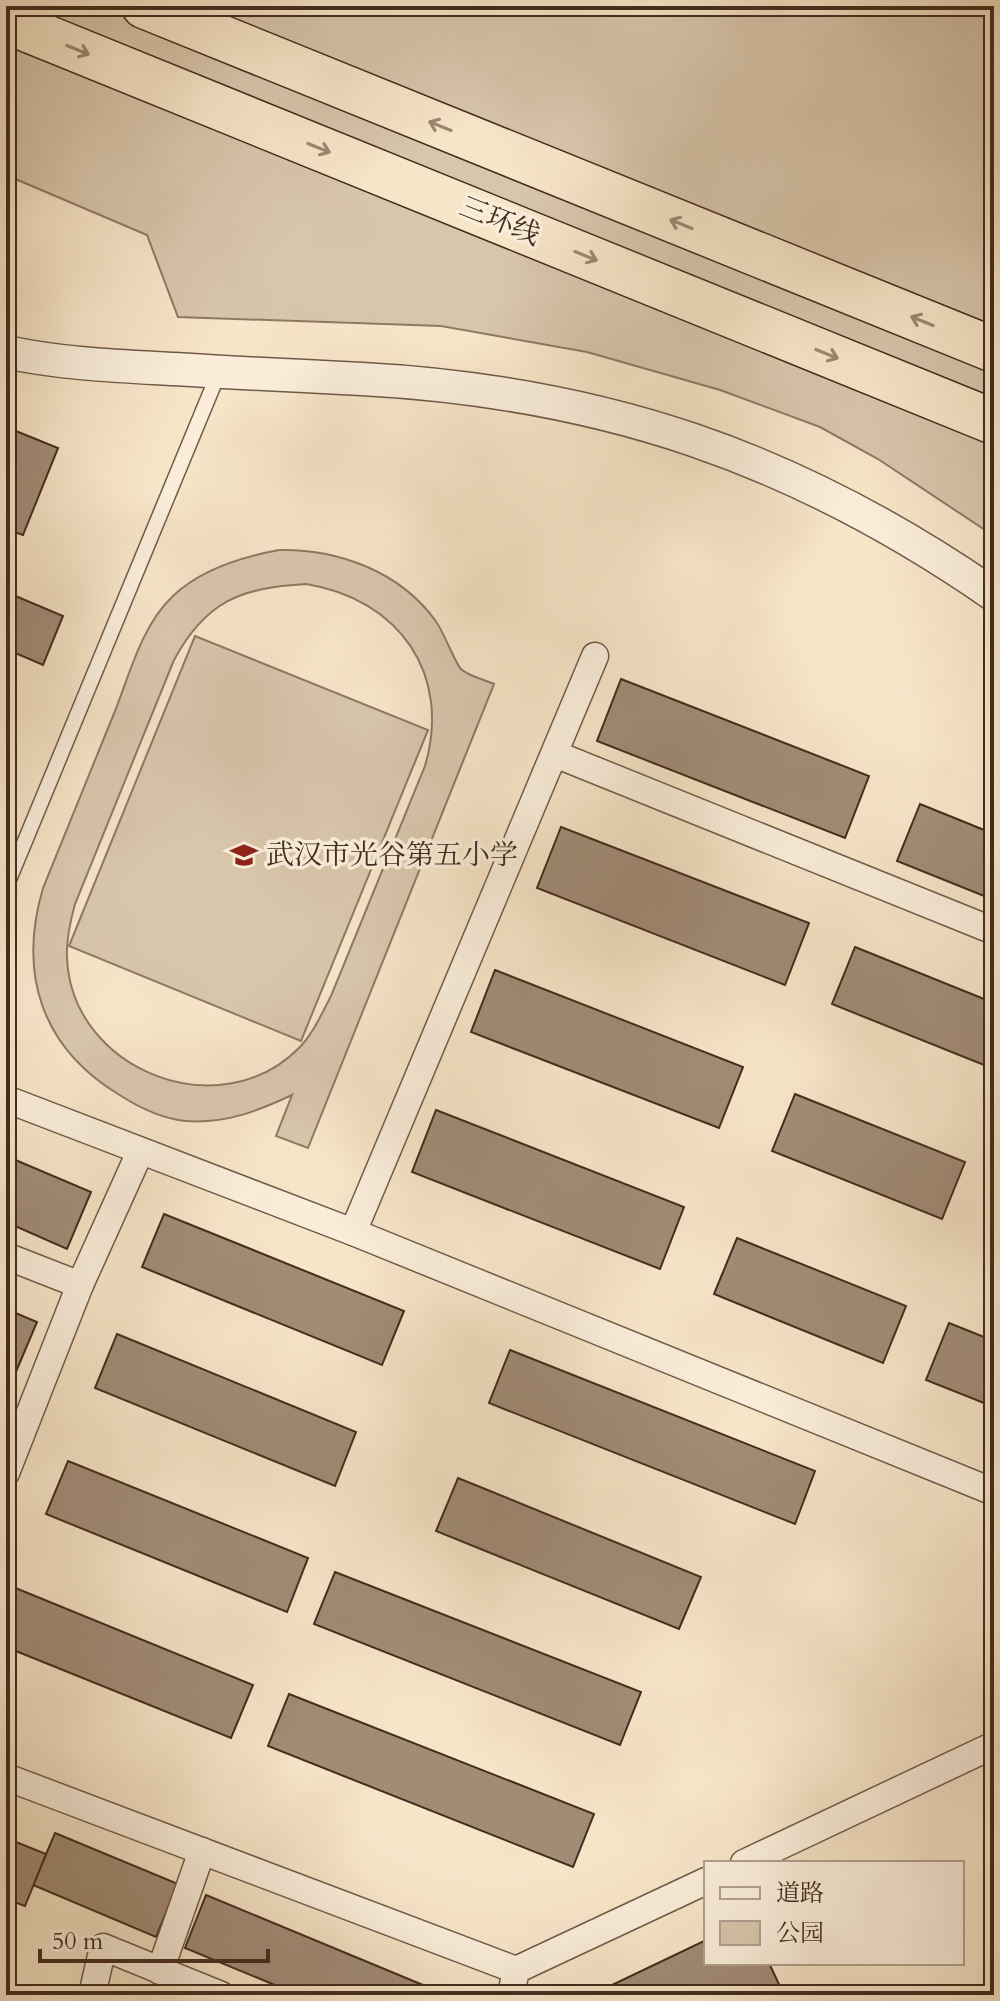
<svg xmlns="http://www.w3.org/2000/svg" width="1000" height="2001" font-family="Cardo,'Noto Serif SC',serif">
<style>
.green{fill:#d8c6ab;stroke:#8e7964;stroke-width:2;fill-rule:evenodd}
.building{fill:#a18c76;stroke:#432c1e;stroke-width:2}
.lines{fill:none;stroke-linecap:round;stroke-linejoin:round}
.service-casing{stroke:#705a48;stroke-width:17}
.minor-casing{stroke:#705a48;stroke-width:29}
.tertiary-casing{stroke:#705a48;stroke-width:35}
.trunk-casing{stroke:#432c1e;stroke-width:47}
.service{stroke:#faeedb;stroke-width:14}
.minor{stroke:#faeedb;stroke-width:26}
.tertiary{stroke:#faeedb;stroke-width:32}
.trunk{stroke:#f7e5c8;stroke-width:44}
.oneway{stroke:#9d8873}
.labels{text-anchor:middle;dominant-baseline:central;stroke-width:7;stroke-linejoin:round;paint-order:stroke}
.street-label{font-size:28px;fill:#432c1e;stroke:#faeedb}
.poi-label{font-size:28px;fill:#432c1e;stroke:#faeedb;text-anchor:start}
</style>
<rect width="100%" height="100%" fill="#f7e5c8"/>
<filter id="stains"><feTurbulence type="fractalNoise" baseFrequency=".0025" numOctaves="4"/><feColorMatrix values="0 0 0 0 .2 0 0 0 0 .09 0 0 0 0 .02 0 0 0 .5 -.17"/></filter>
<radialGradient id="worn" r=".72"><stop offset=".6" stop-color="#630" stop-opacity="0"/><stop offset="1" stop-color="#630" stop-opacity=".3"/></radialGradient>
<g class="green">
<polygon points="6,6 994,6 994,536 878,459 820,427 720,390 587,352 441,326 178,317 147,235 13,178 6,183"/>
<path d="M279,550C338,549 399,571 435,620C443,630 456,665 461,669C468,676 485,680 494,684L308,1148L276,1136L292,1095C258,1111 225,1124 186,1121C163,1119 138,1107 118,1094C41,1047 18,973 43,888C67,829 91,770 115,711C130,673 142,625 173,596C201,569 241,557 279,550ZM306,584C399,599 452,674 425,766L331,996C322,1013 313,1034 299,1048C220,1128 72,1071 67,958C66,940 70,922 75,904L174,660C206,601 240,588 306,584Z"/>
<polygon points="195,636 428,730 301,1041 69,946"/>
</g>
<g class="building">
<polygon points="6,427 58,448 23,535 6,529"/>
<polygon points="6,592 63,616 43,665 6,649"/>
<polygon points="621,679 869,776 845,838 597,741"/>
<polygon points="920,804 994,834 994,900 897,861"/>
<polygon points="561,827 809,923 785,985 537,888"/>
<polygon points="855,947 994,1003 994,1069 832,1004"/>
<polygon points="495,970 743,1067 719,1128 471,1032"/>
<polygon points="795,1094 965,1162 942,1219 772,1151"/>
<polygon points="436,1110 684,1207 660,1269 412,1172"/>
<polygon points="6,1156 91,1192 67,1249 6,1222"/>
<polygon points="164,1214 404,1311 382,1365 142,1267"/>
<polygon points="737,1238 906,1306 883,1363 714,1294"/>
<polygon points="6,1309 37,1322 13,1379 6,1376"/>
<polygon points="949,1323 994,1341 994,1407 926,1380"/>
<polygon points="117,1334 356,1432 335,1486 95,1388"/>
<polygon points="510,1350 815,1471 795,1524 489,1403"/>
<polygon points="68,1461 308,1558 287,1612 46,1514"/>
<polygon points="458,1478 701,1577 679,1629 436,1531"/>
<polygon points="335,1572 641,1692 620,1745 314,1624"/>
<polygon points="13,1587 253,1685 231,1738 6,1647 6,1604"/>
<polygon points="289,1694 594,1814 573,1867 268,1746"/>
<polygon points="55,1833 178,1884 156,1937 33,1885"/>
<polygon points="6,1838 46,1854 25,1906 6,1899"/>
<polygon points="206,1895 447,1995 299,1995 185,1948"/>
<polygon points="706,1940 706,1963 769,1963 784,1995 617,1995 612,1985"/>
</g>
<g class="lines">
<g class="service-casing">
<polyline id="service" points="6,887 219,372"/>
</g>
<g class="minor-casing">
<g id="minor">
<polyline points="555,754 994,931"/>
<polyline points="6,1099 353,1232 994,1492"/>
<polyline points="353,1232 595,656"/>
<polyline points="6,1256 80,1285"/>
<polyline points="6,1473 80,1285 140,1152"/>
<polyline points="6,1777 516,1970 706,1881"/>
<polyline points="744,1863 994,1745"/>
<polyline points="160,1971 202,1851"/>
<polyline points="92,1995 103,1947 221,1995"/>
<polyline points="511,1995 516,1970"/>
</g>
</g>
<g class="tertiary-casing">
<path id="tertiary" d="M6,352C62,364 118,366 174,369C237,373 299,376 362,379C603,392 795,457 994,595"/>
</g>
<g class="trunk-casing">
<g id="trunk">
<polyline points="144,6 994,350"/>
<polyline points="6,21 994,422"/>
</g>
</g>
<use href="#service" class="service"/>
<use href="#minor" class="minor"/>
<use href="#tertiary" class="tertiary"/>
<use href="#trunk" class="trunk"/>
</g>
<defs><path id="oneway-shaft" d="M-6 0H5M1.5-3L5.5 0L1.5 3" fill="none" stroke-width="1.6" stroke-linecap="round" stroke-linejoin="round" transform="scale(2)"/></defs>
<g class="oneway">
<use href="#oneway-shaft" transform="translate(78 50) rotate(22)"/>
<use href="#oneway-shaft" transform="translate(440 126) rotate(-158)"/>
<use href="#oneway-shaft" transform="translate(319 148) rotate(22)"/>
<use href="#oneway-shaft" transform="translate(681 224) rotate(-158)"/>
<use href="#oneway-shaft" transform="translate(586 256) rotate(22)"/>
<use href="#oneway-shaft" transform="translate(922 321) rotate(-158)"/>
<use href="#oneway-shaft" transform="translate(827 354) rotate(22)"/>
</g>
<defs>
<g id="school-bare" transform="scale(2.16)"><path d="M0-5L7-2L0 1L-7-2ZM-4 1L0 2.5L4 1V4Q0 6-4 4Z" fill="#8f2418" stroke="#faeedb" stroke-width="2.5" paint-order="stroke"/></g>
</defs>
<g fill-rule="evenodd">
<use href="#school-bare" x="244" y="855"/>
</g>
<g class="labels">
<g class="street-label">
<text transform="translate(500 221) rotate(22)">三环线</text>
</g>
<g class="poi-label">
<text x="266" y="855">武汉市光谷第五小学</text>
</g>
</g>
<rect width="1000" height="2001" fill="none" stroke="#f7e5c8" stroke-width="32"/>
<rect x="8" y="8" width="984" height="1985" fill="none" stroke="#432c1e" stroke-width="4"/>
<rect x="16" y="16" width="968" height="1969" fill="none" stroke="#432c1e" stroke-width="2"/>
<rect x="704" y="1861" width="260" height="104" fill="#faeedb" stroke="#b1a08f" stroke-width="2"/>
<rect x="720" y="1887" width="40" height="12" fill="#faeedb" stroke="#b1a08f" stroke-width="2"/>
<text x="776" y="1901" font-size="24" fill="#432c1e">道路</text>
<rect x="720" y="1921" width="40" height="24" fill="#d8c6ab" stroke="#b1a08f" stroke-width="2"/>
<text x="776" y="1941" font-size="24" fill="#432c1e">公园</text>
<path d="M40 1949v12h228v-12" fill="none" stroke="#432c1e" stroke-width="4"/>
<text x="52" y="1949" font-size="24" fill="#432c1e" stroke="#faeedb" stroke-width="6" paint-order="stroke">50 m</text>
<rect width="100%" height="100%" filter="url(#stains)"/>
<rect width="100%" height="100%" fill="url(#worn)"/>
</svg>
